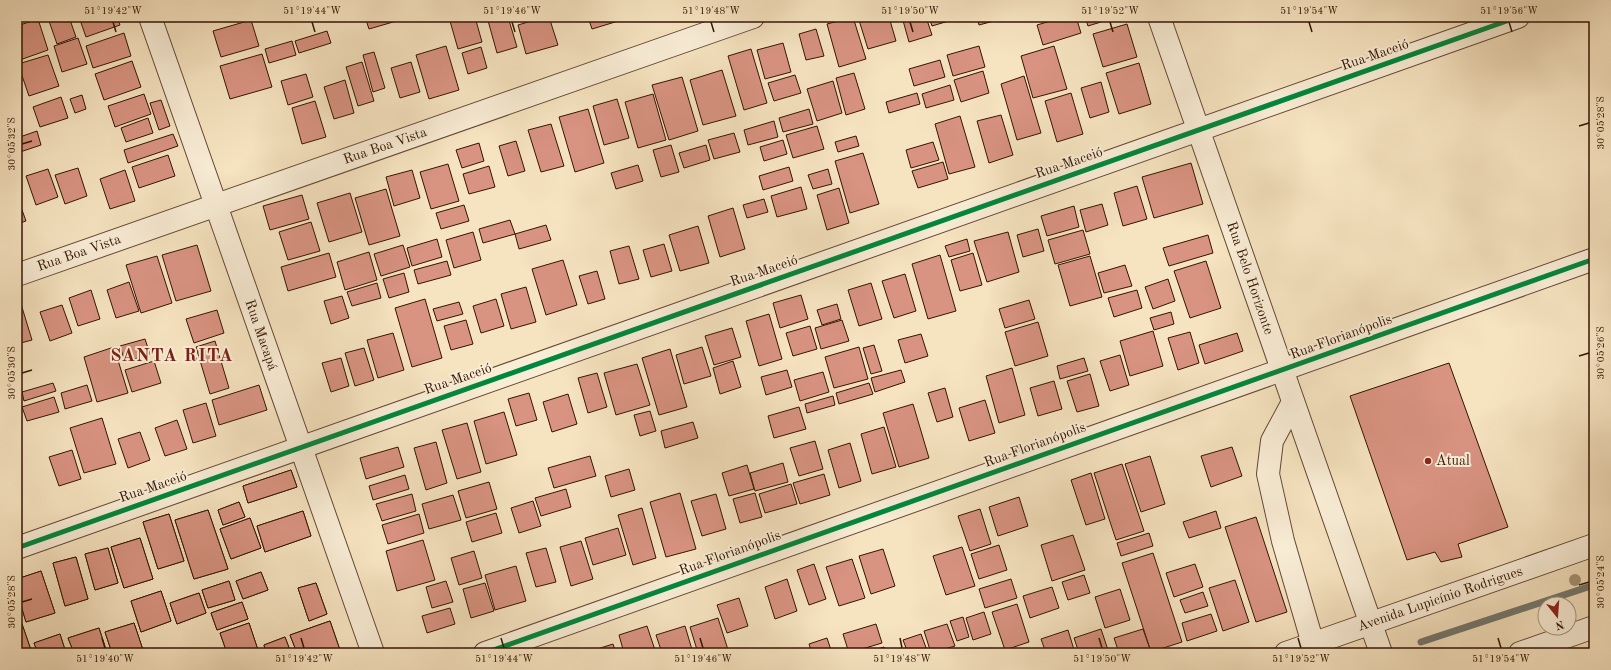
<svg xmlns="http://www.w3.org/2000/svg" width="1611" height="670" font-family="'Old Standard TT',serif">
<style>
.lines{fill:none;stroke-linecap:round;stroke-linejoin:round}
.stream{stroke:#73796f;stroke-width:7}
.building{fill:#d89381;stroke:#341402}
.minor-casing{stroke:#644832;stroke-width:24}
.minor{stroke:#f9edd6;stroke-width:22}
.cycleway-casing{stroke:#f9edd6;stroke-width:8}
.cycleway{stroke:#00873e;stroke-width:5}
.tree{fill:#a59374}
.ticks{fill:none;stroke:#341402;stroke-width:1.5}
.poi-dot{fill:#8f2418;stroke:#f9edd6;stroke-width:1.5}
.labels{text-anchor:middle;dominant-baseline:central;stroke-width:4;stroke-linejoin:round;paint-order:stroke}
.street-label{font-size:14px;fill:#341402;stroke:#f9edd6}
.poi-label{font-size:14px;fill:#341402;stroke:#f9edd6;text-anchor:start}
.district-label{font-size:18px;font-weight:bold;letter-spacing:1px;fill:#7a1f14;stroke:#f9edd6}
.neatline{fill:none;stroke:#341402;stroke-width:1.5}
.ticks-label{font-size:10px;text-anchor:middle;fill:#341402}
</style>
<rect width="100%" height="100%" fill="#f6e3c0"/>
<filter id="stains"><feTurbulence type="fractalNoise" baseFrequency=".005" numOctaves="4"/><feColorMatrix values="0 0 0 0 .2 0 0 0 0 .09 0 0 0 0 .02 0 0 0 .5 -.17"/></filter>
<radialGradient id="worn" r=".72"><stop offset=".6" stop-color="#630" stop-opacity="0"/><stop offset="1" stop-color="#630" stop-opacity=".3"/></radialGradient>
<g class="lines">
<polyline class="stream" points="1421,642 1594,585"/>
</g>
<g class="building">
<polygon points="60,17 69,17 76,37 57,44 49,21"/>
<polygon points="79,17 117,17 120,25 86,37"/>
<polygon points="227,17 243,17 228,21"/>
<polygon points="365,17 399,17 400,20 369,29"/>
<polygon points="463,17 475,17 482,42 458,49 450,21"/>
<polygon points="487,17 508,17 517,47 497,53"/>
<polygon points="545,17 549,17 558,45 526,54 518,25"/>
<polygon points="588,17 624,17 625,19 592,29"/>
<polygon points="853,17 866,59 839,67 827,24"/>
<polygon points="858,17 889,17 896,41 868,49"/>
<polygon points="902,17 926,17 932,35 909,42"/>
<polygon points="929,17 962,17 932,26"/>
<polygon points="977,17 1005,17 1005,18 979,25"/>
<polygon points="1064,17 1076,17 1081,33 1043,45 1037,25"/>
<polygon points="1085,17 1117,17 1088,26"/>
<polygon points="38,19 48,50 17,61 17,26"/>
<polygon points="251,20 259,46 221,57 213,31"/>
<polygon points="1127,24 1137,57 1103,67 1093,34"/>
<polygon points="816,29 824,56 806,60 799,34"/>
<polygon points="327,31 331,43 299,53 295,41"/>
<polygon points="124,33 131,56 93,68 86,46"/>
<polygon points="78,38 87,64 62,72 54,46"/>
<polygon points="292,41 296,55 269,63 265,49"/>
<polygon points="783,43 791,72 765,79 757,50"/>
<polygon points="446,46 459,90 429,99 416,55"/>
<polygon points="979,46 985,67 953,76 947,55"/>
<polygon points="1054,46 1067,89 1033,98 1021,56"/>
<polygon points="481,47 487,68 468,74 462,53"/>
<polygon points="751,49 767,103 744,110 728,56"/>
<polygon points="374,52 385,88 373,92 363,55"/>
<polygon points="262,54 272,87 230,99 220,66"/>
<polygon points="48,55 59,86 29,96 18,64"/>
<polygon points="940,60 945,77 914,86 909,69"/>
<polygon points="132,61 141,87 104,100 95,74"/>
<polygon points="362,62 374,101 358,106 346,67"/>
<polygon points="411,62 420,92 400,98 391,68"/>
<polygon points="1139,63 1151,104 1119,114 1106,73"/>
<polygon points="722,70 736,116 703,125 690,80"/>
<polygon points="983,71 989,93 961,102 954,80"/>
<polygon points="854,73 865,109 846,115 836,78"/>
<polygon points="306,74 313,97 288,105 281,81"/>
<polygon points="795,75 801,93 774,101 768,83"/>
<polygon points="1024,76 1041,133 1017,140 1001,84"/>
<polygon points="682,77 698,131 669,140 652,85"/>
<polygon points="17,79 22,94 17,96"/>
<polygon points="345,80 354,113 334,119 324,87"/>
<polygon points="833,81 842,113 817,121 807,89"/>
<polygon points="1101,82 1109,112 1090,118 1081,88"/>
<polygon points="950,85 954,100 926,108 922,94"/>
<polygon points="917,93 920,104 889,113 886,102"/>
<polygon points="1071,93 1083,134 1057,142 1045,101"/>
<polygon points="144,94 151,114 115,127 108,106"/>
<polygon points="653,94 666,140 638,148 625,102"/>
<polygon points="82,95 86,109 75,113 70,99"/>
<polygon points="61,97 68,118 40,127 33,107"/>
<polygon points="617,99 629,138 604,145 593,106"/>
<polygon points="161,100 170,126 159,130 150,103"/>
<polygon points="315,101 326,137 302,144 292,108"/>
<polygon points="588,109 604,163 575,172 559,117"/>
<polygon points="809,109 813,124 783,132 779,118"/>
<polygon points="1001,115 1013,155 989,163 977,121"/>
<polygon points="960,116 975,167 949,174 935,124"/>
<polygon points="148,118 153,133 126,142 121,128"/>
<polygon points="774,121 778,137 748,145 744,130"/>
<polygon points="551,124 564,166 541,172 528,130"/>
<polygon points="817,126 824,149 793,158 786,135"/>
<polygon points="37,131 41,145 17,153 17,138"/>
<polygon points="734,133 740,152 714,159 708,140"/>
<polygon points="173,134 178,146 128,163 124,150"/>
<polygon points="856,136 859,146 838,152 835,142"/>
<polygon points="783,140 787,154 764,161 760,147"/>
<polygon points="516,141 525,171 508,176 499,146"/>
<polygon points="933,142 939,160 911,168 906,150"/>
<polygon points="479,143 484,161 462,168 456,150"/>
<polygon points="671,145 679,172 661,177 653,150"/>
<polygon points="706,145 710,160 684,168 679,153"/>
<polygon points="863,153 879,204 850,213 835,161"/>
<polygon points="168,155 175,176 139,188 132,167"/>
<polygon points="943,162 948,179 918,188 912,171"/>
<polygon points="1191,163 1203,204 1154,218 1142,177"/>
<polygon points="448,164 459,201 431,209 420,172"/>
<polygon points="638,165 643,181 616,189 611,173"/>
<polygon points="489,166 495,187 469,194 463,174"/>
<polygon points="789,167 793,181 763,190 759,176"/>
<polygon points="78,168 87,196 65,204 55,175"/>
<polygon points="48,169 58,197 36,205 26,176"/>
<polygon points="828,169 832,184 813,189 808,175"/>
<polygon points="125,170 135,201 110,209 100,179"/>
<polygon points="412,170 420,198 394,206 386,177"/>
<polygon points="1137,186 1147,219 1123,226 1114,193"/>
<polygon points="801,187 807,209 777,217 771,196"/>
<polygon points="839,188 849,223 827,230 817,195"/>
<polygon points="386,189 400,236 369,245 355,198"/>
<polygon points="350,193 362,232 329,242 317,203"/>
<polygon points="302,195 309,219 270,230 263,206"/>
<polygon points="17,196 26,221 17,224"/>
<polygon points="764,199 768,212 747,218 743,205"/>
<polygon points="1102,204 1108,225 1086,232 1080,210"/>
<polygon points="464,205 469,221 441,229 436,213"/>
<polygon points="1074,206 1079,227 1047,236 1041,216"/>
<polygon points="733,208 745,249 720,257 708,216"/>
<polygon points="510,220 515,234 483,243 479,229"/>
<polygon points="311,222 320,251 288,260 279,232"/>
<polygon points="546,225 551,240 519,249 515,234"/>
<polygon points="698,226 709,263 680,271 669,235"/>
<polygon points="1038,229 1044,251 1023,257 1017,235"/>
<polygon points="1083,230 1090,254 1055,264 1048,240"/>
<polygon points="473,232 481,260 454,268 446,240"/>
<polygon points="1008,232 1019,272 987,282 974,241"/>
<polygon points="1208,235 1213,253 1169,266 1163,248"/>
<polygon points="437,239 442,257 412,266 407,248"/>
<polygon points="967,239 970,251 949,257 945,246"/>
<polygon points="664,244 672,271 651,277 643,250"/>
<polygon points="197,245 211,291 176,301 162,255"/>
<polygon points="403,245 410,267 381,276 374,254"/>
<polygon points="629,246 639,279 619,284 610,251"/>
<polygon points="369,252 377,280 345,290 337,262"/>
<polygon points="329,253 336,277 288,291 281,267"/>
<polygon points="973,253 982,285 960,291 951,260"/>
<polygon points="940,255 956,311 928,319 912,264"/>
<polygon points="157,256 172,303 141,313 126,265"/>
<polygon points="1090,256 1102,297 1070,306 1058,265"/>
<polygon points="563,260 577,305 546,315 532,269"/>
<polygon points="447,261 451,275 418,284 414,270"/>
<polygon points="1206,261 1221,308 1190,318 1174,271"/>
<polygon points="1125,265 1132,286 1104,293 1098,273"/>
<polygon points="597,271 605,299 588,304 579,276"/>
<polygon points="404,273 409,292 389,298 383,279"/>
<polygon points="905,274 916,311 894,318 882,281"/>
<polygon points="1168,279 1175,301 1153,309 1145,287"/>
<polygon points="129,282 139,311 116,318 107,290"/>
<polygon points="377,283 381,298 352,306 347,292"/>
<polygon points="871,283 882,319 859,326 848,290"/>
<polygon points="526,287 536,322 511,329 501,294"/>
<polygon points="91,290 100,319 78,326 69,298"/>
<polygon points="1137,290 1142,308 1114,317 1108,298"/>
<polygon points="801,295 808,319 780,328 773,303"/>
<polygon points="342,296 349,318 331,324 324,301"/>
<polygon points="425,299 442,358 412,367 395,308"/>
<polygon points="496,299 504,326 481,333 473,306"/>
<polygon points="1029,300 1035,319 1005,328 999,309"/>
<polygon points="459,302 463,314 437,321 433,309"/>
<polygon points="21,304 32,340 17,344 17,305"/>
<polygon points="837,304 841,319 822,325 817,310"/>
<polygon points="62,305 72,333 50,341 40,312"/>
<polygon points="217,310 224,333 194,343 186,319"/>
<polygon points="1171,312 1174,324 1154,330 1150,318"/>
<polygon points="769,314 782,359 759,366 746,321"/>
<polygon points="466,320 473,344 451,350 444,326"/>
<polygon points="842,320 849,341 821,349 815,328"/>
<polygon points="1038,322 1048,356 1015,366 1005,332"/>
<polygon points="810,326 817,349 793,356 786,333"/>
<polygon points="732,328 741,357 714,365 705,336"/>
<polygon points="1153,331 1163,366 1130,376 1120,341"/>
<polygon points="1190,332 1199,363 1178,370 1168,338"/>
<polygon points="393,333 404,370 378,378 367,340"/>
<polygon points="1237,333 1243,351 1205,364 1199,345"/>
<polygon points="921,334 928,356 905,363 898,340"/>
<polygon points="145,339 150,354 125,362 120,346"/>
<polygon points="215,341 229,388 210,394 196,347"/>
<polygon points="874,345 882,371 871,374 863,348"/>
<polygon points="114,347 128,393 97,402 84,357"/>
<polygon points="702,347 711,376 684,384 676,355"/>
<polygon points="859,347 868,379 834,388 825,357"/>
<polygon points="364,348 374,380 355,386 345,353"/>
<polygon points="670,349 687,407 659,415 642,358"/>
<polygon points="1120,355 1129,385 1110,391 1100,361"/>
<polygon points="341,358 349,386 331,392 322,363"/>
<polygon points="1084,358 1088,371 1060,379 1057,366"/>
<polygon points="154,361 161,383 132,392 125,370"/>
<polygon points="733,361 741,387 720,394 713,368"/>
<polygon points="1449,363 1508,527 1458,544 1462,557 1441,562 1435,552 1407,560 1350,396"/>
<polygon points="637,364 650,405 616,415 604,373"/>
<polygon points="1012,368 1025,415 999,423 986,376"/>
<polygon points="787,370 792,387 766,395 761,377"/>
<polygon points="901,370 905,382 875,392 871,378"/>
<polygon points="823,372 829,392 800,401 794,380"/>
<polygon points="597,373 607,407 588,413 578,378"/>
<polygon points="1090,374 1099,406 1077,412 1067,381"/>
<polygon points="1054,381 1062,409 1038,416 1030,388"/>
<polygon points="53,383 56,391 24,401 22,392"/>
<polygon points="869,383 873,394 839,404 836,393"/>
<polygon points="87,385 92,401 65,409 61,393"/>
<polygon points="259,385 267,410 219,425 212,400"/>
<polygon points="945,388 953,417 937,422 928,393"/>
<polygon points="529,393 537,420 516,426 508,399"/>
<polygon points="568,394 577,424 552,432 543,402"/>
<polygon points="833,396 835,405 807,413 805,404"/>
<polygon points="54,397 59,412 27,421 22,407"/>
<polygon points="985,400 995,433 969,441 959,408"/>
<polygon points="206,403 216,436 193,443 183,410"/>
<polygon points="913,404 929,458 899,467 883,413"/>
<polygon points="799,407 806,429 774,438 768,416"/>
<polygon points="650,411 656,431 640,436 634,415"/>
<polygon points="504,412 517,455 486,464 474,421"/>
<polygon points="102,418 116,464 84,473 70,428"/>
<polygon points="177,420 187,449 165,456 155,428"/>
<polygon points="693,422 698,438 665,448 661,431"/>
<polygon points="467,423 481,472 457,479 442,430"/>
<polygon points="884,427 896,467 872,474 861,434"/>
<polygon points="140,432 150,460 128,468 118,439"/>
<polygon points="815,441 823,469 799,476 790,448"/>
<polygon points="436,442 447,483 426,490 414,448"/>
<polygon points="850,443 861,481 839,488 828,450"/>
<polygon points="398,447 404,467 366,479 360,458"/>
<polygon points="1232,447 1242,476 1211,487 1201,456"/>
<polygon points="72,450 81,479 59,486 49,457"/>
<polygon points="590,456 596,476 554,488 548,468"/>
<polygon points="1150,456 1165,504 1141,512 1125,464"/>
<polygon points="783,463 788,482 755,491 750,473"/>
<polygon points="1122,464 1144,531 1116,540 1094,473"/>
<polygon points="747,465 754,489 729,496 722,473"/>
<polygon points="629,469 635,490 611,497 605,476"/>
<polygon points="291,470 297,487 248,503 243,486"/>
<polygon points="291,470 297,487 248,503 243,486"/>
<polygon points="1091,473 1105,519 1086,525 1071,480"/>
<polygon points="824,474 830,495 800,504 793,483"/>
<polygon points="405,475 409,489 373,500 369,486"/>
<polygon points="489,482 497,509 466,518 458,491"/>
<polygon points="791,484 797,504 765,513 759,494"/>
<polygon points="566,489 571,507 541,516 535,498"/>
<polygon points="680,493 696,549 666,557 650,502"/>
<polygon points="755,493 762,517 740,523 733,499"/>
<polygon points="412,494 416,511 382,521 376,504"/>
<polygon points="716,494 726,529 702,536 691,501"/>
<polygon points="453,495 461,520 429,529 422,504"/>
<polygon points="1019,497 1028,526 998,536 989,507"/>
<polygon points="533,501 541,526 519,533 511,508"/>
<polygon points="239,502 245,517 223,525 218,510"/>
<polygon points="239,502 245,517 223,525 218,510"/>
<polygon points="642,508 656,558 633,565 618,515"/>
<polygon points="980,509 991,544 970,551 958,516"/>
<polygon points="208,510 228,569 194,579 175,520"/>
<polygon points="208,510 228,569 194,579 175,520"/>
<polygon points="303,511 311,536 265,552 257,526"/>
<polygon points="303,511 311,536 265,552 257,526"/>
<polygon points="1216,511 1221,528 1189,538 1183,522"/>
<polygon points="496,513 502,533 472,542 466,522"/>
<polygon points="169,514 184,561 158,569 143,522"/>
<polygon points="169,514 184,561 158,569 143,522"/>
<polygon points="419,514 424,533 388,544 382,525"/>
<polygon points="1256,517 1287,612 1256,622 1225,527"/>
<polygon points="250,518 261,548 231,559 220,529"/>
<polygon points="250,518 261,548 231,559 220,529"/>
<polygon points="618,528 626,555 593,565 585,538"/>
<polygon points="1149,533 1153,546 1121,556 1117,543"/>
<polygon points="1073,535 1085,570 1052,581 1041,545"/>
<polygon points="140,538 153,579 124,588 111,547"/>
<polygon points="140,538 153,579 124,588 111,547"/>
<polygon points="423,540 435,580 397,591 386,551"/>
<polygon points="581,541 593,579 571,586 560,547"/>
<polygon points="999,545 1007,570 979,579 971,554"/>
<polygon points="962,547 975,586 946,595 933,556"/>
<polygon points="108,548 118,583 95,590 85,554"/>
<polygon points="108,548 118,583 95,590 85,554"/>
<polygon points="546,548 556,582 536,587 526,553"/>
<polygon points="883,549 895,586 871,594 859,556"/>
<polygon points="474,551 482,578 459,585 451,558"/>
<polygon points="1153,553 1182,642 1151,652 1122,563"/>
<polygon points="76,557 88,599 65,606 53,563"/>
<polygon points="76,557 88,599 65,606 53,563"/>
<polygon points="852,559 865,598 839,606 826,567"/>
<polygon points="814,564 826,599 809,605 797,570"/>
<polygon points="1195,564 1203,587 1174,597 1166,573"/>
<polygon points="516,566 526,601 495,610 485,575"/>
<polygon points="41,571 55,613 26,622 17,592 17,579"/>
<polygon points="41,571 55,613 26,622 17,592 17,579"/>
<polygon points="261,572 268,590 243,599 236,581"/>
<polygon points="261,572 268,590 243,599 236,581"/>
<polygon points="1084,575 1090,593 1068,600 1062,582"/>
<polygon points="787,579 797,611 775,619 765,587"/>
<polygon points="1011,579 1017,598 985,608 979,589"/>
<polygon points="1235,580 1249,622 1223,631 1209,588"/>
<polygon points="229,581 235,600 208,608 202,590"/>
<polygon points="229,581 235,600 208,608 202,590"/>
<polygon points="446,581 453,602 432,608 426,587"/>
<polygon points="316,583 327,614 309,621 298,588"/>
<polygon points="316,583 327,614 309,621 298,588"/>
<polygon points="485,583 494,611 471,618 463,589"/>
<polygon points="1052,587 1059,608 1030,618 1023,596"/>
<polygon points="1120,589 1130,620 1105,628 1095,597"/>
<polygon points="161,591 171,621 141,632 131,601"/>
<polygon points="161,591 171,621 141,632 131,601"/>
<polygon points="1203,592 1208,606 1185,613 1180,600"/>
<polygon points="199,593 206,613 177,624 170,603"/>
<polygon points="199,593 206,613 177,624 170,603"/>
<polygon points="739,598 748,626 727,633 717,605"/>
<polygon points="242,602 248,619 217,630 211,613"/>
<polygon points="242,602 248,619 217,630 211,613"/>
<polygon points="1017,604 1029,642 1005,650 992,612"/>
<polygon points="450,608 455,624 427,633 422,616"/>
<polygon points="984,612 991,634 973,640 966,618"/>
<polygon points="1211,614 1217,631 1187,641 1182,623"/>
<polygon points="963,617 969,637 957,641 950,621"/>
<polygon points="718,618 729,653 698,653 690,627"/>
<polygon points="330,621 341,653 297,653 290,635"/>
<polygon points="330,621 341,653 297,653 290,635"/>
<polygon points="134,623 144,653 112,653 105,632"/>
<polygon points="134,623 144,653 112,653 105,632"/>
<polygon points="249,623 259,653 227,653 220,633"/>
<polygon points="249,623 259,653 227,653 220,633"/>
<polygon points="22,624 32,653 17,653 17,626"/>
<polygon points="22,624 32,653 17,653 17,626"/>
<polygon points="876,624 882,643 849,653 843,634"/>
<polygon points="947,624 955,646 931,653 924,631"/>
<polygon points="647,626 656,653 624,653 619,635"/>
<polygon points="685,626 693,653 662,653 656,635"/>
<polygon points="99,628 107,653 74,653 68,638"/>
<polygon points="99,628 107,653 74,653 68,638"/>
<polygon points="1101,629 1109,653 1079,653 1074,638"/>
<polygon points="1143,629 1151,652 1119,653 1114,638"/>
<polygon points="1068,630 1075,653 1046,653 1041,639"/>
<polygon points="60,634 66,653 38,653 34,643"/>
<polygon points="60,634 66,653 38,653 34,643"/>
<polygon points="921,634 928,653 908,653 903,640"/>
<polygon points="285,637 291,653 266,653 264,645"/>
<polygon points="285,637 291,653 266,653 264,645"/>
<polygon points="827,638 832,653 812,653 809,644"/>
<polygon points="613,644 616,653 595,653 594,650"/>
<polygon points="884,647 886,653 864,653"/>
<polygon points="991,648 992,653 978,653"/>
<polygon points="973,649 975,653 961,653"/>
</g>
<g class="lines">
<g class="minor-casing">
<g id="minor">
<polyline points="150,17 373,653"/>
<polyline points="1159,17 1381,653"/>
<polyline points="17,275 753,17"/>
<polyline points="1293,402 1272,441 1268,474 1283,541 1313,644"/>
<polyline points="17,548 1518,17"/>
<polyline points="485,653 1594,259"/>
<polyline points="1286,653 1594,545"/>
<polyline points="1520,653 1594,627"/>
</g>
</g>
<use href="#minor" class="minor"/>
<g class="cycleway-casing">
<g id="cycleway">
<polyline points="17,548 1518,17"/>
<polyline points="485,653 1594,259"/>
</g>
</g>
<use href="#cycleway" class="cycleway"/>
</g>
<circle class="tree" cx="1575" cy="580" r="6"/>
<path class="ticks" d="M113,22L116,32M312,22L315,32M512,22L515,32M711,22L714,32M910,22L913,32M1110,22L1113,32M1309,22L1312,32M1509,22L1512,32M1579,126L1589,123M22,144L32,141M1579,356L1589,353M22,373L32,370M1579,585L1589,582M22,602L32,599M102,638L105,648M301,638L304,648M501,638L504,648M700,638L703,648M900,638L902,648M1099,638L1102,648M1298,638L1301,648M1498,638L1501,648"/>
<circle class="poi-dot" cx="1428" cy="461" r="4"/>
<g class="labels">
<g class="street-label">
<text transform="translate(1375 55) rotate(-19)">Rua Maceió</text>
<text transform="translate(385 146) rotate(-19)">Rua Boa Vista</text>
<text transform="translate(1069 163) rotate(-19)">Rua Maceió</text>
<text transform="translate(79 253) rotate(-19)">Rua Boa Vista</text>
<text transform="translate(764 271) rotate(-19)">Rua Maceió</text>
<text transform="translate(1250 278) rotate(71)">Rua Belo Horizonte</text>
<text transform="translate(261 335) rotate(71)">Rua Macapá</text>
<text transform="translate(1341 337) rotate(-20)">Rua Florianópolis</text>
<text transform="translate(458 379) rotate(-19)">Rua Maceió</text>
<text transform="translate(1035 445) rotate(-20)">Rua Florianópolis</text>
<text transform="translate(153 487) rotate(-19)">Rua Maceió</text>
<text transform="translate(730 553) rotate(-20)">Rua Florianópolis</text>
<text transform="translate(1440 599) rotate(-19)">Avenida Lupicínio Rodrigues</text>
</g>
<g class="poi-label">
<text x="1436" y="461">Atual</text>
</g>
<g class="district-label">
<text x="172" y="356">SANTA RITA</text>
</g>
</g>
<rect width="1611" height="670" fill="none" stroke="#f6e3c0" stroke-width="44"/>
<g transform="translate(1557 616) rotate(163)"><circle r="19" fill="#f9edd6" stroke="#aa9681"/>
<path d="M0-3L7 15L0 10L-7 15Z" fill="#8f2418"/>
<text y="-6" font-size="11" font-weight="bold" text-anchor="middle" fill="#341402">N</text>
</g>
<rect x="22" y="22" width="1567" height="626" class="neatline"/>
<g class="ticks-label">
<text x="113" y="14">51°19'42"W</text>
<text x="312" y="14">51°19'44"W</text>
<text x="512" y="14">51°19'46"W</text>
<text x="711" y="14">51°19'48"W</text>
<text x="910" y="14">51°19'50"W</text>
<text x="1110" y="14">51°19'52"W</text>
<text x="1309" y="14">51°19'54"W</text>
<text x="1509" y="14">51°19'56"W</text>
<text transform="translate(1600 123) rotate(-90)" y="4">30°05'28"S</text>
<text transform="translate(11 144) rotate(-90)" y="4">30°05'32"S</text>
<text transform="translate(1600 353) rotate(-90)" y="4">30°05'26"S</text>
<text transform="translate(11 373) rotate(-90)" y="4">30°05'30"S</text>
<text transform="translate(1600 582) rotate(-90)" y="4">30°05'24"S</text>
<text transform="translate(11 602) rotate(-90)" y="4">30°05'28"S</text>
<text x="105" y="662">51°19'40"W</text>
<text x="304" y="662">51°19'42"W</text>
<text x="504" y="662">51°19'44"W</text>
<text x="703" y="662">51°19'46"W</text>
<text x="902" y="662">51°19'48"W</text>
<text x="1102" y="662">51°19'50"W</text>
<text x="1301" y="662">51°19'52"W</text>
<text x="1501" y="662">51°19'54"W</text>
</g>
<rect width="100%" height="100%" filter="url(#stains)"/>
<rect width="100%" height="100%" fill="url(#worn)"/>
</svg>
